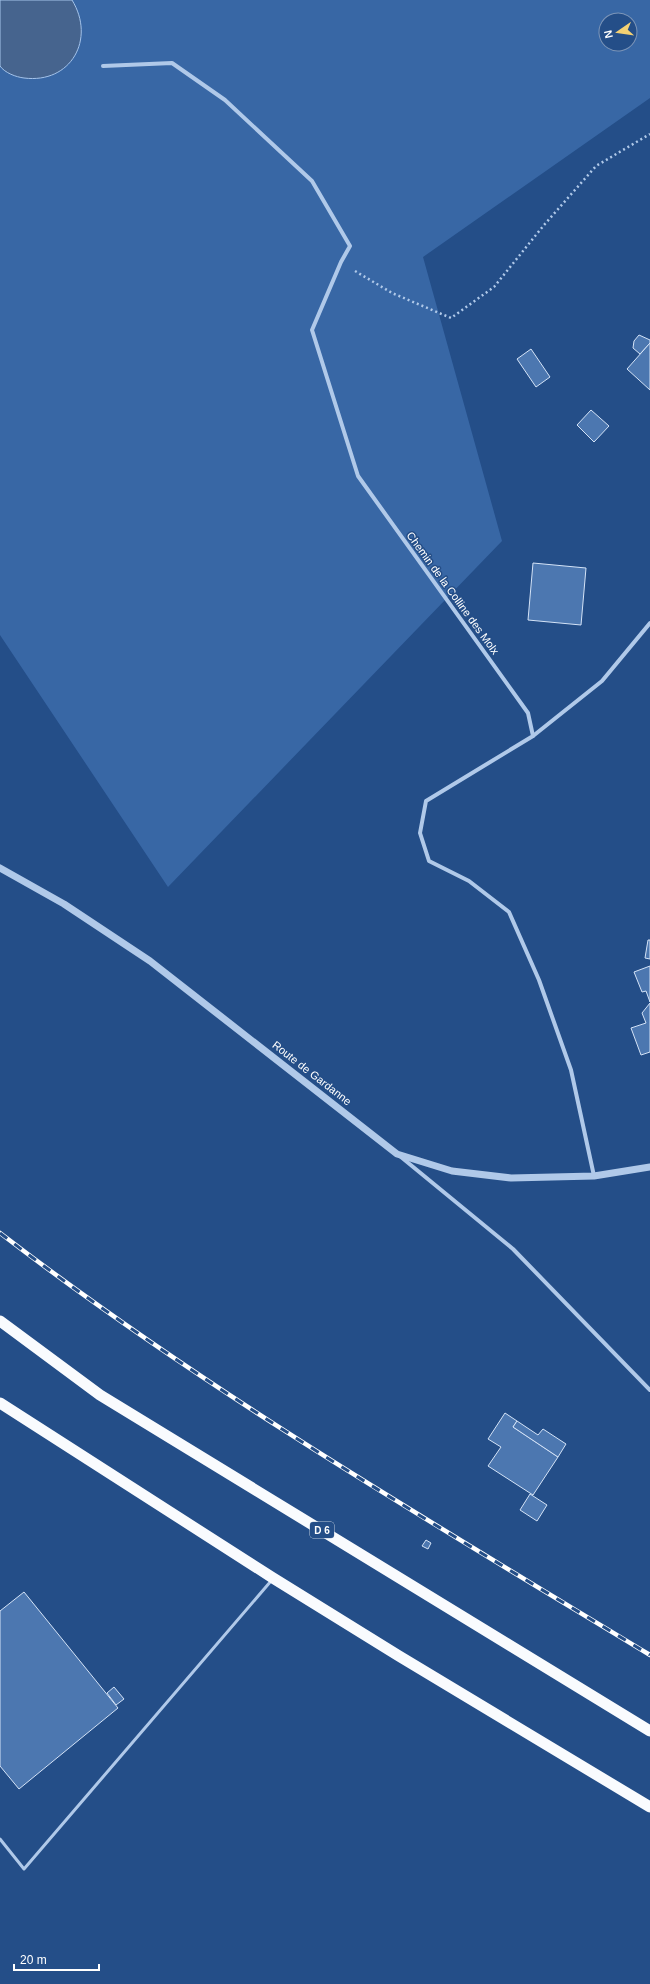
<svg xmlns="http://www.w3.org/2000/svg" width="650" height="1984" font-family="Arial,sans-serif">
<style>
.green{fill:#3867a5;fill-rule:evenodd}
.water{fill:#46648e;stroke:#a4c3ea}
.building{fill:#4c77b0;stroke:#d4e3f7}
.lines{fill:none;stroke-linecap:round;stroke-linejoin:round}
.path{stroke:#b0c9e9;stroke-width:2.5;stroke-dasharray:2 3;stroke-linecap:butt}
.service{stroke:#b0c9e9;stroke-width:3}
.minor{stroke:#b0c9e9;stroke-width:4}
.tertiary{stroke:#b0c9e9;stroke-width:7}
.trunk{stroke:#f9fbfe;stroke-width:11}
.rail-casing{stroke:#fff;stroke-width:4.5}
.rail{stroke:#244e88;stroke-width:3;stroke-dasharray:9;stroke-linecap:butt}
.labels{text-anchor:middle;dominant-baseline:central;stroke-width:3;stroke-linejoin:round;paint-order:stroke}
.shield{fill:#244e88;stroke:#bdcadb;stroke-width:1}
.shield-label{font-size:10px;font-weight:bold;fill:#fff}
.street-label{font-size:11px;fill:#fff;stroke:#244e88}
</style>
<rect width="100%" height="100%" fill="#244e88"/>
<path class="green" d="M0,0H650V98L423,257L502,541L168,887L0,635ZM606,20H630V44H606Z"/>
<path class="water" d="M0,0H72C96,39 71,84 24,78C16,77 5,73 0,66Z"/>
<g class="building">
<polygon points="639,335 650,340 650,343 640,354 633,348 634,341"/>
<polygon points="650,343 650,390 627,369"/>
<polygon points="531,349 550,377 536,387 517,359"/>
<polygon points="591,410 609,426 594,442 577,425"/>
<polygon points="533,563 586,568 581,625 528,620"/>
<polygon points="648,940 650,940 650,959 645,958"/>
<polygon points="650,966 650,1002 646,991 642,992 634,972"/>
<polygon points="650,1003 650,1052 641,1055 631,1028 646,1023 642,1013"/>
<polygon points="505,1413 517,1421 513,1427 558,1457 533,1495 488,1466 501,1447 488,1439"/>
<polygon points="517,1421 538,1435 543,1429 566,1444 558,1457 513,1427"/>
<polygon points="530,1494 547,1505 537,1521 520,1510"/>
<polygon points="426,1540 431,1543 428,1549 422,1546"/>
<polygon points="24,1592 118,1708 19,1789 0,1766 0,1611"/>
<polygon points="114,1687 124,1699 116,1705 107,1693"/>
</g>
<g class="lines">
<polyline class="path" points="355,271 392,293 451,318 494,287 544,225 596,166 650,134"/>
<polyline class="service" points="0,1839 24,1869 271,1581"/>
<g class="minor">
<polyline points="103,66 172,63 225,100 312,181 350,246 341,262 312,330 358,476 528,713 533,736 426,801 420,833 429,861 469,881 509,912 539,980 571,1070 594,1176"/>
<polyline points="533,736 602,681 650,623"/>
<polyline points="401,1157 513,1249 650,1390"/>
</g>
<polyline class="tertiary" points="0,868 64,904 150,961 397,1154 452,1171 511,1178 594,1176 650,1167"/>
<g class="trunk">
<polyline points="0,1321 100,1395 650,1731"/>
<polyline points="0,1403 273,1578 399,1656 650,1807"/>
</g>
<g class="rail-casing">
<path id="rail" d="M0,1233C205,1390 429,1521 650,1655"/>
</g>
<use href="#rail" class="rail"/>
</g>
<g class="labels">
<rect class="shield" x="310" y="1522" width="24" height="16" rx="3"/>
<g class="shield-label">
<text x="322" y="1530">D 6</text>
</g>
<g class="street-label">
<text transform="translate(453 593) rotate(54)">Chemin de la Colline des Molx</text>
<text transform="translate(312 1073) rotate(38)">Route de Gardanne</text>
</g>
</g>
<g transform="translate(618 32) rotate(257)"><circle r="19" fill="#244e88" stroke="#7c95b8"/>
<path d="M0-3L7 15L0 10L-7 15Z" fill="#f4d173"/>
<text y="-6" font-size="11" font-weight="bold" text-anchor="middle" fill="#ffffff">N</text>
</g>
<path d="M14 1964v6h85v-6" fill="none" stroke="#ffffff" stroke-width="2"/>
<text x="20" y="1964" font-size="12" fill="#ffffff" stroke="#244e88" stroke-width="3" paint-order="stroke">20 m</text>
</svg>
